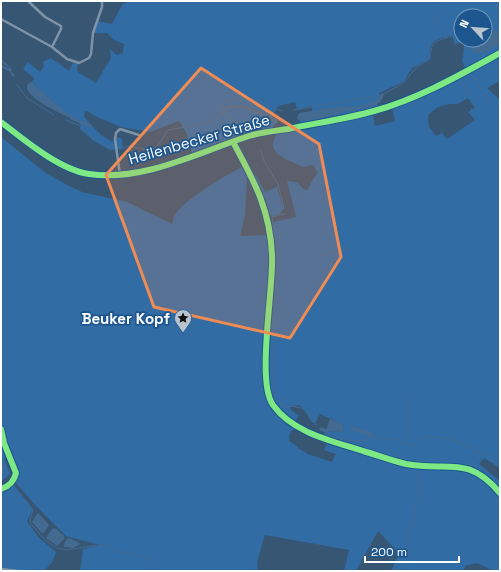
<svg xmlns="http://www.w3.org/2000/svg" width="501" height="572" font-family="'Space Grotesk',sans-serif">
<style>
.green{fill:#316ca4;fill-rule:evenodd}
.water{fill:#436b92}
.lines{fill:none;stroke-linecap:round;stroke-linejoin:round}
.stream{stroke:#436b92;stroke-width:1}
.canal{stroke:#436b92;stroke-width:3.5}
.minor{stroke:#7e93a8;stroke-width:2.5}
.tertiary{stroke:#7e93a8;stroke-width:3}
.secondary{stroke:#7a90a4;stroke-width:3.5}
.cycleway-casing{stroke:#1d568e;stroke-width:8}
.cycleway{stroke:#7ce984;stroke-width:6}
.marked{fill:#ef8b55;fill-opacity:0.2;stroke:#ef8b55;stroke-width:3;stroke-linejoin:round}
.labels{text-anchor:middle;dominant-baseline:central;stroke-width:3.5;stroke-linejoin:round;paint-order:stroke}
.street-label{font-size:15px;fill:#fff;stroke:#1d568e}
.poi-label{font-size:15px;font-weight:bold;fill:#fff;stroke:#1d568e;text-anchor:end}
</style>
<rect width="100%" height="100%" fill="#375674"/>
<g class="green">
<path d="M129,1H500V81L487,88L500,100V468L484,458L479,464L500,481V571H494L477,563L465,566L464,571H391L399,553L378,531L356,571H344L349,550L265,535L257,562L258,571H80L83,549L100,545L66,536L37,507L15,482C21,473 16,465 12,457L4,458L10,474L1,481V137L47,174L69,186L82,192L127,202L172,224C173,221 173,217 175,215C186,198 223,177 242,167L247,177L245,215L240,236L268,235C270,248 271,261 271,275C270,304 255,383 270,406C277,415 287,421 296,428L291,431L289,436L290,439L289,441L298,447V448L308,454L332,462L336,454L324,450L328,442L376,457L380,453L324,436L326,431L342,432L344,425L320,414L316,422L313,423C307,417 307,411 299,405L290,406L291,410L299,416L294,422C286,415 275,409 271,398C264,380 269,347 270,328C273,292 275,258 269,223L296,217L287,181L297,182L303,189L308,190L313,179L318,173L313,165L303,167C295,163 273,156 273,145C272,141 276,137 277,133L300,128V115L312,112V106L297,109L295,102L278,106L272,117L279,120L271,129L245,136L193,155L186,132L179,121L150,132L121,127L95,116L87,111H85L84,117L101,135L112,142L117,137L122,139L123,149L110,150L94,141L80,129L81,125L52,101L32,82L34,78L23,69L28,62L40,72L44,66L43,62L51,58L69,71L73,63L78,64L77,70L79,73L96,83L111,58L110,49L117,55L123,53L124,44L114,40L107,33H94L98,21L112,24L122,5ZM461,16H485V40H461ZM452,36L455,45L462,41L464,44L463,58L462,60L467,74L411,102L392,109L395,121L375,126L373,115L379,112L377,102L380,99L379,93L401,83L404,81L412,68L428,60L430,57C428,42 438,37 452,36ZM468,98L475,108L468,112L475,120L447,139L442,133L436,136L429,127L428,118L429,114L438,107L449,104H458Z"/>
<polygon points="256,175 265,192 277,187 283,209 280,214 273,216 270,215 266,200 253,176"/>
<polygon points="14,485 33,509 27,521 38,537 56,552 53,561 44,571 1,571 1,493 6,492"/>
</g>
<g class="water">
<path d="M492,30L500,31V44C490,49 474,61 469,46L470,40H485V31Z"/>
<polygon points="1,59 12,69 11,71 15,76 13,77 10,72 1,67 1,65 11,69 1,62"/>
<path d="M31,82H32L52,101L73,117L72,119C60,113 33,101 27,89V85Z"/>
<polygon points="363,105 363,107 354,111 347,111 323,118 304,121 297,119 297,118 299,113 342,106 352,107"/>
<polygon points="330,419 344,425 342,432 326,431"/>
<polygon points="38,513 49,525 44,533 42,533 32,522"/>
<polygon points="55,528 64,536 64,539 57,546 46,538 52,529"/>
<polygon points="69,538 81,544 73,548 63,547 66,540"/>
</g>
<g class="lines">
<g class="stream">
<polyline points="485,26 495,23 500,17"/>
<path d="M446,38L447,34L436,20C435,12 442,7 447,1"/>
<polyline points="473,76 481,90"/>
<polyline points="462,81 468,93"/>
<polyline points="17,85 27,98 54,115"/>
<polyline points="482,93 490,105"/>
<polyline points="471,108 472,111"/>
<path d="M294,110L382,95L403,83L417,67L430,59C431,56 430,53 431,50C433,37 452,38 461,34"/>
<polyline points="218,116 223,114 230,119 255,131"/>
<path d="M66,120L80,126L91,136L99,142L106,145L120,148L128,146L149,150L155,148L160,143L168,130C181,127 210,126 219,115C222,111 221,106 223,103C236,98 250,94 263,102C270,106 275,110 283,111"/>
<polyline points="261,151 264,161 278,184 284,209"/>
<path d="M284,214L272,217L277,245L278,263L276,296L277,307L274,331L273,364L274,391L281,405C295,408 298,404 312,414L316,426"/>
<polyline points="316,256 350,248"/>
<polyline points="324,434 343,440 364,441 373,436 383,440 389,438 399,440 405,445 413,446 423,436 451,439 470,447 476,452 484,453 488,455 500,467"/>
<path d="M409,437C407,424 405,406 411,394"/>
<polyline points="405,444 408,440"/>
<polyline points="1,462 4,475 7,477"/>
<polyline points="15,491 19,497 33,510 30,519 31,524 45,540 57,548 67,550 98,545 110,546 120,552 138,555 149,560"/>
<polyline points="152,562 162,571"/>
<polyline points="399,571 410,556 407,540 415,516 415,503 419,492 420,485 417,470"/>
</g>
<g class="canal">
<polyline points="363,107 379,101 382,95"/>
<path d="M223,114L225,109C238,100 263,115 276,121"/>
<polyline points="72,118 90,126"/>
<polyline points="352,428 370,434 373,436"/>
<polyline points="321,429 326,431"/>
</g>
<g class="minor">
<polyline points="28,1 45,17 61,26 61,29 52,47"/>
<polyline points="1,19 52,47 67,59 79,63 89,58 91,54 93,33 102,7 102,1"/>
<polyline points="120,175 115,139 116,133 120,129 139,135"/>
<path d="M1,429L4,443L16,473C14,482 9,486 1,489"/>
<polyline points="1,569 18,571"/>
</g>
<path class="tertiary" d="M233,142C254,181 270,209 272,255C274,287 256,382 273,405C293,433 332,441 363,451C377,455 392,461 406,464C448,472 467,454 500,493"/>
<path class="secondary" d="M1,122C24,140 60,170 89,174C143,182 199,152 249,136C262,132 275,131 288,129C316,123 346,119 374,111C418,99 460,75 500,53"/>
<g class="cycleway-casing">
<g id="cycleway">
<path d="M1,122C24,140 60,170 89,174C143,182 199,152 249,136C262,132 275,131 288,129C316,123 346,119 374,111C418,99 460,75 500,53"/>
<path d="M233,142C254,181 270,209 272,255C274,287 256,382 273,405C293,433 332,441 363,451C377,455 392,461 406,464C448,472 467,454 500,493"/>
<path d="M1,429L4,443L16,473C14,482 9,486 1,489"/>
</g>
</g>
<use href="#cycleway" class="cycleway"/>
</g>
<path class="marked" d="M201,68L319,144L341,257L290,338L154,307L106,175Z"/>
<defs>
<g id="sight-pin" transform="scale(0.9)"><path d="M0 17L-7.5 6A9.5 9.5 0 1 1 7.5 6Z" fill="#b9c4ce" stroke="#1d568e"/><path d="M0-6L1.8-2.2L6-1.7L2.9 1.2L3.7 5.4L0 3.3L-3.7 5.4L-2.9 1.2L-6-1.7L-1.8-2.2Z" fill="#111"/></g>
</defs>
<g fill-rule="evenodd">
<use href="#sight-pin" x="183" y="318"/>
</g>
<g class="labels">
<g class="street-label">
<text transform="translate(199 139) rotate(-16)">Heilenbecker Straße</text>
</g>
<g class="poi-label">
<text x="170" y="318">Beuker Kopf</text>
</g>
</g>
<rect width="501" height="572" fill="none" stroke="#ffffff" stroke-width="4"/>
<g transform="translate(473 28) rotate(296)"><circle r="19" fill="#1d568e" stroke="#779abb"/>
<path d="M0-3L7 15L0 10L-7 15Z" fill="#b9c4ce"/>
<text y="-6" font-size="11" font-weight="bold" text-anchor="middle" fill="#ffffff">N</text>
</g>
<path d="M365 556v6h94v-6" fill="none" stroke="#ffffff" stroke-width="2"/>
<text x="371" y="556" font-size="12" fill="#ffffff" stroke="#1d568e" stroke-width="3" paint-order="stroke">200 m</text>
</svg>
